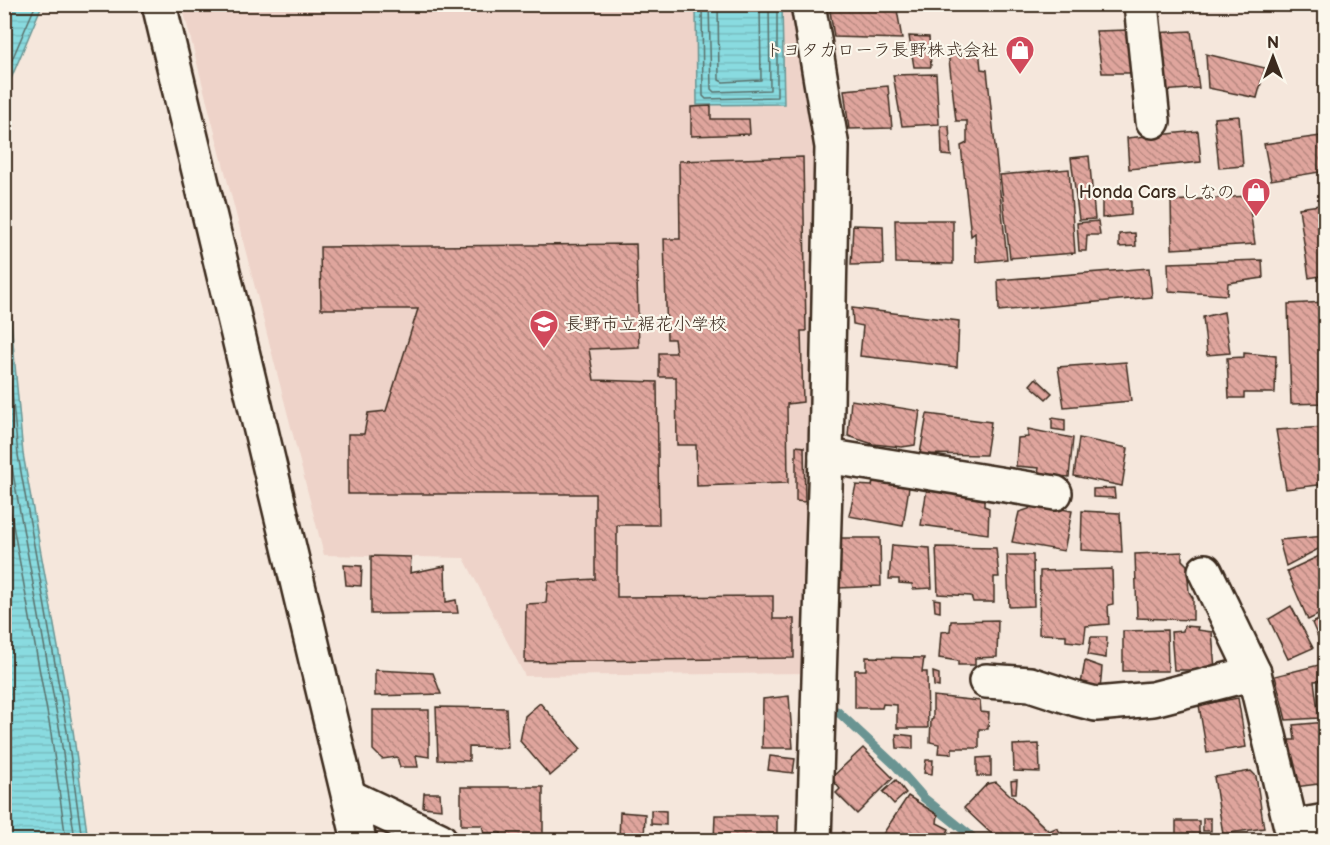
<svg xmlns="http://www.w3.org/2000/svg" width="1330" height="845" font-family="'Balsamiq Sans','Klee One',sans-serif">
<style>
.built{fill:#eed3c9}
.water{fill:url(#water-rules);stroke:#6a9492;stroke-width:1.5}
.lines{fill:none;stroke-linecap:round;stroke-linejoin:round}
.shore{stroke:#5a716c;stroke-width:1.5}
.stream{stroke:#6a9492;stroke-width:9}
.building{fill:url(#building-back-hatch);stroke:#3b2a1e;stroke-width:1.5}
.minor-casing{stroke:#3b2a1e;stroke-width:38}
.minor{stroke:#fbf7ec;stroke-width:33}
.labels{text-anchor:middle;dominant-baseline:central;stroke-width:4.5;stroke-linejoin:round;paint-order:stroke}
.poi-label{font-size:18px;fill:#3b2a1e;stroke:#fbf7ec;text-anchor:end}
</style>
<defs>
<pattern id="water-rules" width="6" height="5" patternUnits="userSpaceOnUse" patternTransform="scale(1.5)"><rect width="6" height="5" fill="#89dbe0"/><path d="M0 2.5h6" fill="none" stroke="#77bcc0"/></pattern>
<pattern id="building-back-hatch" width="6" height="6" patternUnits="userSpaceOnUse" patternTransform="scale(1.5)"><rect width="6" height="6" fill="#dfa59d"/><path d="M-1 5l2 2M0 0l6 6M5-1l2 2" fill="none" stroke="#b6877f"/></pattern>
</defs>
<rect width="100%" height="100%" fill="#f5e7dc"/>
<filter id="ink" filterUnits="userSpaceOnUse"><feTurbulence type="fractalNoise" baseFrequency=".0167" numOctaves="2"/><feDisplacementMap in="SourceGraphic" scale="12" xChannelSelector="R" yChannelSelector="G"/><feConvolveMatrix kernelMatrix="1 2 1 2 8 2 1 2 1" color-interpolation-filters="sRGB"/></filter>
<g filter="url(#ink)">
<polygon class="built" points="182,5 797,5 820,143 810,673 525,676 464,558 324,555"/>
<g class="water">
<polygon points="5,4 42,5 5,93 4,5"/>
<polygon points="696,5 782,5 784,104 697,105"/>
<polygon points="5,254 23,454 73,730 88,840 5,840"/>
</g>
<g class="lines">
<g class="shore">
<polyline points="702,4 703,96 706,99 777,97 777,4"/>
<polyline points="709,4 711,89 714,92 770,90 769,4"/>
<polyline points="718,4 719,80 723,82 761,80 760,4"/>
<polyline points="4,78 36,4"/>
<polyline points="4,311 18,455 67,731 82,840"/>
<polyline points="4,389 10,457 60,732 75,840"/>
<polyline points="4,476 51,733 66,840"/>
</g>
<polyline class="stream" points="837,711 895,765 924,798 976,840"/>
</g>
<g class="building">
<polygon points="829,4 896,4 902,39 834,37"/>
<polygon points="1129,30 1135,73 1102,73 1096,31"/>
<polygon points="1191,31 1199,88 1163,91 1151,33"/>
<polygon points="909,36 929,37 931,67 914,67"/>
<polygon points="979,48 981,69 987,70 1007,259 976,262 975,233 971,236 961,146 967,143 967,121 956,121 948,51"/>
<polygon points="1206,54 1265,68 1257,98 1208,88"/>
<polygon points="936,74 939,124 902,126 893,75"/>
<polygon points="888,86 892,128 849,129 844,90"/>
<polygon points="711,106 711,119 749,119 750,134 691,136 691,107"/>
<polygon points="1239,116 1243,166 1219,168 1214,118"/>
<polygon points="941,126 949,126 951,156 942,155"/>
<polygon points="1198,131 1201,162 1129,169 1127,138"/>
<polygon points="1320,136 1326,171 1271,180 1264,144"/>
<polygon points="1089,156 1095,219 1079,220 1071,158"/>
<polygon points="803,157 806,331 801,331 803,402 787,404 788,483 697,486 696,445 677,445 676,377 659,377 659,353 676,353 674,339 667,339 664,239 680,239 679,161"/>
<polygon points="1069,169 1075,253 1010,258 1000,175"/>
<polygon points="1131,192 1131,215 1102,218 1102,194"/>
<polygon points="1248,196 1255,244 1172,249 1171,201"/>
<polygon points="1326,204 1326,275 1309,278 1299,208"/>
<polygon points="895,220 953,220 953,264 896,263"/>
<polygon points="1098,221 1100,235 1087,235 1086,251 1079,251 1077,223"/>
<polygon points="853,225 883,226 884,264 851,265"/>
<polygon points="1135,233 1136,246 1119,247 1119,234"/>
<polygon points="636,244 639,347 589,349 594,380 657,382 659,525 617,525 617,597 773,596 773,619 794,619 794,658 525,662 526,604 546,603 548,582 595,579 595,494 348,494 348,434 364,434 368,413 386,411 418,309 321,309 320,247"/>
<polygon points="1262,260 1263,278 1228,283 1227,295 1169,291 1168,263"/>
<polygon points="1149,268 1152,297 999,311 998,280"/>
<polygon points="1326,302 1326,403 1291,404 1288,304"/>
<polygon points="852,308 959,321 957,367 860,356 863,326 853,324"/>
<polygon points="1224,312 1230,353 1207,355 1203,317"/>
<polygon points="1244,353 1276,356 1275,393 1244,393 1244,398 1229,398 1227,358 1244,357"/>
<polygon points="1126,362 1131,401 1064,407 1058,367"/>
<polygon points="1036,378 1052,393 1046,399 1030,385"/>
<polygon points="851,400 920,411 915,445 902,447 873,444 848,436"/>
<polygon points="927,414 991,422 986,455 920,454"/>
<polygon points="1052,418 1065,420 1065,431 1052,429"/>
<polygon points="1326,427 1326,484 1286,489 1276,430"/>
<polygon points="1028,429 1073,438 1069,477 1038,474 1039,468 1016,466 1018,438 1028,437"/>
<polygon points="1079,438 1128,448 1122,486 1074,476"/>
<polygon points="796,446 804,447 805,502 796,501"/>
<polygon points="873,481 909,487 903,526 849,516 856,485 872,486"/>
<polygon points="1114,488 1115,498 1093,497 1093,489"/>
<polygon points="927,489 984,498 984,506 989,508 988,534 921,525"/>
<polygon points="1031,503 1072,511 1064,551 1012,542 1019,512 1029,509"/>
<polygon points="1082,511 1120,513 1122,552 1081,550"/>
<polygon points="1326,536 1326,545 1286,566 1279,540"/>
<polygon points="839,538 880,538 881,586 839,588"/>
<polygon points="892,545 930,548 932,588 913,589 912,584 899,583 899,579 889,579"/>
<polygon points="936,547 996,548 999,577 994,577 994,602 973,602 971,596 938,594"/>
<polygon points="1182,552 1182,560 1187,565 1189,592 1193,598 1193,620 1137,618 1135,554"/>
<polygon points="1326,553 1326,611 1308,620 1287,571"/>
<polygon points="1007,555 1033,555 1034,606 1009,607"/>
<polygon points="371,556 411,557 410,573 445,566 446,602 456,600 458,613 371,614"/>
<polygon points="344,565 362,566 361,586 346,585"/>
<polygon points="1112,569 1113,604 1108,605 1109,624 1086,626 1084,643 1066,641 1066,635 1039,634 1040,571"/>
<polygon points="934,599 940,600 940,612 935,611"/>
<polygon points="1291,606 1313,648 1288,659 1269,619"/>
<polygon points="1326,617 1326,643 1321,644 1312,623"/>
<polygon points="998,620 997,657 975,658 975,665 958,665 958,661 939,658 941,632 950,631 951,621"/>
<polygon points="1184,626 1198,627 1197,630 1212,632 1215,670 1174,670 1171,632 1183,631"/>
<polygon points="1167,630 1168,671 1123,671 1123,631"/>
<polygon points="1091,637 1107,637 1106,658 1088,655"/>
<polygon points="1322,653 1326,653 1326,680 1314,681 1319,718 1286,720 1275,676 1323,664"/>
<polygon points="866,657 924,658 922,672 927,672 928,728 897,728 897,705 883,704 882,708 855,708 855,670 866,670"/>
<polygon points="1085,661 1102,667 1100,690 1081,684"/>
<polygon points="375,670 433,673 441,694 375,696"/>
<polygon points="933,672 939,674 939,687 934,686"/>
<polygon points="789,696 793,748 762,748 763,699"/>
<polygon points="933,696 980,701 981,712 989,713 988,729 979,729 979,748 952,748 952,754 938,753 939,744 930,742 931,720 933,719"/>
<polygon points="1238,698 1246,747 1207,753 1199,705"/>
<polygon points="540,703 581,749 550,776 520,741 525,716"/>
<polygon points="436,707 506,708 508,748 469,747 469,761 438,760"/>
<polygon points="373,710 429,710 429,757 416,755 418,767 400,767 397,757 382,759 373,750"/>
<polygon points="1326,722 1326,783 1295,787 1289,740 1295,740 1293,725"/>
<polygon points="896,734 913,736 913,749 897,748"/>
<polygon points="1039,744 1040,772 1014,771 1013,745"/>
<polygon points="863,748 893,778 857,814 836,793 840,789 831,778"/>
<polygon points="770,756 795,759 793,773 768,770"/>
<polygon points="991,757 991,776 977,776 977,758"/>
<polygon points="926,760 933,760 932,774 924,773"/>
<polygon points="1251,771 1256,776 1264,828 1223,834 1214,777"/>
<polygon points="896,780 906,793 894,804 883,792"/>
<polygon points="1017,780 1016,793 1012,793 1011,781"/>
<polygon points="996,782 1049,831 1056,828 1069,840 998,840 964,808 987,784"/>
<polygon points="461,787 543,787 543,840 501,840 501,833 484,833 482,825 461,825"/>
<polygon points="424,793 440,793 441,809 423,807"/>
<polygon points="908,796 938,815 937,823 949,829 944,840 879,840"/>
<polygon points="651,810 666,811 666,825 651,824"/>
<polygon points="620,812 645,814 644,840 619,840"/>
<polygon points="715,815 777,815 777,840 714,840"/>
<rect x="1203" y="818" width="8" height="13"/>
<rect x="1176" y="821" width="23" height="19"/>
<polygon points="843,832 853,840 837,840"/>
</g>
<g class="lines">
<g class="minor-casing">
<g id="minor">
<polyline points="159,4 359,840"/>
<polyline points="808,4 832,147 826,456 814,840"/>
<polyline points="1141,4 1153,121"/>
<polyline points="826,456 1055,493"/>
<polyline points="1205,571 1254,673"/>
<polyline points="986,681 1030,684 1076,699 1096,704 1153,699 1254,673 1291,827 1326,821"/>
<polyline points="350,797 440,840"/>
</g>
</g>
<use href="#minor" class="minor"/>
</g>
</g>
<defs>
<g id="shop-pin" transform="scale(1.5)"><path d="M0 17L-7.5 6A9.5 9.5 0 1 1 7.5 6Z" fill="#d1495b" stroke="#fbf7ec"/><path d="M-5-2.5h2.3a2.7 3.5 0 0 1 5.4 0H5L5.5 6h-11ZM-1.5-2.5h3a1.5 2.3 0 0 0-3 0Z" fill="#fff"/></g>
<g id="school-pin" transform="scale(1.5)"><path d="M0 17L-7.5 6A9.5 9.5 0 1 1 7.5 6Z" fill="#d1495b" stroke="#fbf7ec"/><path d="M0-5L7-2L0 1L-7-2ZM-4 1L0 2.5L4 1V4Q0 6-4 4Z" fill="#fff"/></g>
</defs>
<g fill-rule="evenodd">
<use href="#shop-pin" x="1020" y="50"/>
<use href="#shop-pin" x="1256" y="192"/>
<use href="#school-pin" x="544" y="324"/>
</g>
<g class="labels">
<g class="poi-label">
<text x="999" y="50">トヨタカローラ長野株式会社</text>
<text x="1235" y="192">Honda Cars しなの</text>
<text x="565" y="324" text-anchor="start">長野市立裾花小学校</text>
</g>
</g>
<rect width="1330" height="845" fill="none" stroke="#fbf7ec" stroke-width="24"/>
<rect x="12" y="12" width="1306" height="821" fill="none" stroke="#3b2a1e" stroke-width="2" filter="url(#ink)"/>
<g transform="translate(1273 57)" stroke="#fbf7ec" stroke-width="4.5" paint-order="stroke">
<path d="M0-4.5L10 22L0 15L-10 22Z" fill="#3b2a1e"/>
<text y="-9" font-size="16" font-weight="bold" text-anchor="middle" fill="#3b2a1e">N</text>
</g>
</svg>
